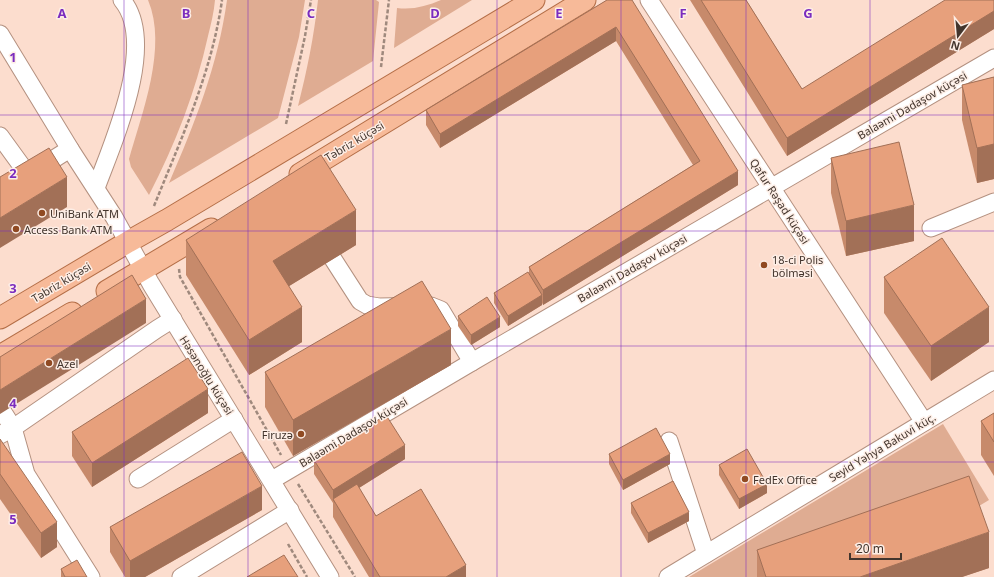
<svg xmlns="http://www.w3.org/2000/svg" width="994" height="577" font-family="'Noto Sans',sans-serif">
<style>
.green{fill:#dfac92}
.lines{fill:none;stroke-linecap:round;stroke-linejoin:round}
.minor-casing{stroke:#b49180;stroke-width:19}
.major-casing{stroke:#b46e47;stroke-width:23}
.path{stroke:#9f897d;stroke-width:2.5;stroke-dasharray:4 2;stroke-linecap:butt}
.minor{stroke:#fff;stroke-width:17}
.major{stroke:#f7ba99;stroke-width:21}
.wall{fill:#c78a6b}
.shaded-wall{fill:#a27057}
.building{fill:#e7a07c;stroke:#a27057}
.grid{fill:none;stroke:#7b2cbf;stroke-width:1;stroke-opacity:0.55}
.poi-dot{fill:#904a22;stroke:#fdeee6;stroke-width:1.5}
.labels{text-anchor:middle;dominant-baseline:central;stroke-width:3;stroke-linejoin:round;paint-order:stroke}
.street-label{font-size:11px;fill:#43352d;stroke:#fdeee6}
.poi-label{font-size:11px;fill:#43352d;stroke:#fdeee6;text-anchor:start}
.grid-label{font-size:13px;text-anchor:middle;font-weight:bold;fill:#7b2cbf;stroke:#fdeee6;stroke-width:3;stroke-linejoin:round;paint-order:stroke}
</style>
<rect width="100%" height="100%" fill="#fcddce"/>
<g class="green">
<path d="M148,0H215C214,12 211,24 208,36C196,91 175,145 149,195L131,167L129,159C142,113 168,47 148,0Z"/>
<path d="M227,0H305L299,37L278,118L169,183C195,123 218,65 227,0Z"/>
<path d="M318,0H376L379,2L373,61L298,106C307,71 314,36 318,0Z"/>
<path d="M441,0H472L394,48L397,8C413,10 427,6 441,0Z"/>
<polygon points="943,424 989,500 969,512 780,577 689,577"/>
</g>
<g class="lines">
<g class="minor-casing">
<g id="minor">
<polyline points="649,0 924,422"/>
<polyline points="0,34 70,149 114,217 151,284 330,577"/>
<polyline points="0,136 29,176"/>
<path d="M96,188C113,142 158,43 122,0"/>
<path d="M0,195C24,180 46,163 70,149"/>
<polyline points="931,228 994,202"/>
<polyline points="333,259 360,301 367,305 379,307 431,306 441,310 472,362"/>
<polyline points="3,412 13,428 26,474 91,577"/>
<polyline points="0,435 13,428 157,329 173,319"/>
<polyline points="669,441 706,554"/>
<polyline points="138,479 234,419"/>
<polyline points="272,480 472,362 994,58"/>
<polyline points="181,577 290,510"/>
<polyline points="668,577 994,380"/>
</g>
</g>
<g class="major-casing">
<g id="major">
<polyline points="300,174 585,0"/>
<polyline points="107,291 211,229"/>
<polyline points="0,318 128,242 167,220 534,0"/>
<polyline points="0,356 72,313"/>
</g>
</g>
<g class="path">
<polyline points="381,67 389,0"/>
<polyline points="286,124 305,36 311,0"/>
<path d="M154,206C181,139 212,72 222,0"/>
<polyline points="179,269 180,277 281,455"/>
<polyline points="298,484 355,577"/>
<polyline points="288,544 307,577"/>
</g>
<use href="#minor" class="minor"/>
<use href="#major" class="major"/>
</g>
<g class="wall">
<polygon points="607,0 738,185 543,305 542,303 542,305 508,326 494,303 494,293 529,274 529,267 693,165 616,41 440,148 426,125 426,110"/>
<polygon points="690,0 746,0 802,89 994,0 994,29 787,156"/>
<polygon points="994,77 994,179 977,183 962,120 962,85"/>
<polygon points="831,158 914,241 846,256 831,193"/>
<polygon points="186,240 356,245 289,286 302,342 249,375 186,275"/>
<polygon points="884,277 989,342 931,381 884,313"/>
<polygon points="458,316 500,327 471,345 458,326"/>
<polygon points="451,365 293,456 265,407 265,372"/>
<polygon points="208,413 92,487 72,456 72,432"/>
<polygon points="994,413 994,476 981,455 981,421"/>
<polygon points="0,439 57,547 41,558 0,499"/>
<polygon points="609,454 670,464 623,490 609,464"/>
<polygon points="405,459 359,488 376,516 466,577 369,577 333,517 333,503 314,474 314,460"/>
<polygon points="719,465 767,493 739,509 719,475"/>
<polygon points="631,503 689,521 648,543 631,513"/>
<polygon points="262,510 145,577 125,577 110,552 110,527"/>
<polygon points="757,550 989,568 962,577 757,577"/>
<polygon points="61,569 87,577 61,577"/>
</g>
<g class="shaded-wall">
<polygon points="994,11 994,29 787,156 787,138"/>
<polygon points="616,27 616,41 440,148 440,134"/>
<polygon points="994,144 994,179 977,183 977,148"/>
<polygon points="738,171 738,185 543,305 543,290"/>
<polygon points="67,177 67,207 0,248 0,218"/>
<polygon points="914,205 914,241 846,256 846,221"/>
<polygon points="356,210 356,245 273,296 273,261"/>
<polygon points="542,295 542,305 508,326 508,316"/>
<polygon points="146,299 146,323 0,414 0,390"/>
<polygon points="302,307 302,342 249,375 249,340"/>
<polygon points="989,307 989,342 931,381 931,346"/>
<polygon points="500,317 500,327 471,345 471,335"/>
<polygon points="451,329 451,365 293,456 293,420"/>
<polygon points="208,389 208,413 92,487 92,463"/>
<polygon points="405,445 405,459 335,503 333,500 333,490"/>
<polygon points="670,454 670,464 623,490 623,480"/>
<polygon points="767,484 767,493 739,509 739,499"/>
<polygon points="262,486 262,510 145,577 130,577 130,561"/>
<polygon points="689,512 689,521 648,543 648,533"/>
<polygon points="57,522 57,547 41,558 41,533"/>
<polygon points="989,532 989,568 962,577 860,577"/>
<polygon points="466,565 466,577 446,577"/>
</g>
<g class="building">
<polygon points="607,0 632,0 738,171 543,290 529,267 700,161 616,27 440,134 426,110"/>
<polygon points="701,0 746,0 802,89 945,0 994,0 994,11 787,138"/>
<polygon points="994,77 994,144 977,148 962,85"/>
<polygon points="899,142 914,205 846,221 831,158"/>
<polygon points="49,148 67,177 0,218 0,177"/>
<polygon points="321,155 356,210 273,261 302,307 249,340 186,240"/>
<polygon points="942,238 989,307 931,346 884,277"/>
<polygon points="528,272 542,295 508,316 494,293"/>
<polygon points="132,275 146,299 0,390 0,357"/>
<polygon points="422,281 451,329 293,420 265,372"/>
<polygon points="487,297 500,317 471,335 458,316"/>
<polygon points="188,358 208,389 92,463 72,432"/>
<polygon points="994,413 994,442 981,421"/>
<polygon points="386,415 405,445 333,490 314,460"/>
<polygon points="656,428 670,454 623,480 609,454"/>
<polygon points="0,439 57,522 41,533 0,474"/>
<polygon points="747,449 767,484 739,499 719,465"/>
<polygon points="242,452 262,486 130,561 110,527"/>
<polygon points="969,476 989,532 860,577 766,577 757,550"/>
<polygon points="673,481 689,512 648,533 631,503"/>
<polygon points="357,484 376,516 421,489 466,565 446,577 380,577 333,499"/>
<polygon points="284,555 298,577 247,577"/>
<polygon points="77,560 87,577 65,577 61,569"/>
</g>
<path class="grid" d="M124,0V577M248,0V577M373,0V577M497,0V577M621,0V577M746,0V577M870,0V577M0,115H994M0,231H994M0,346H994M0,462H994"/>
<g class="poi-dot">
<circle cx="42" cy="213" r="4"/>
<circle cx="16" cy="229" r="4"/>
<circle cx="764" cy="265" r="4"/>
<circle cx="49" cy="363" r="4"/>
<circle cx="301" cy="434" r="4"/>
<circle cx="745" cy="479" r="4"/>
</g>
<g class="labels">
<g class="street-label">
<text transform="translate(912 105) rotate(-30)">Balaəmi Dadaşov küçəsi</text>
<text transform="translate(354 141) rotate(-31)">Təbriz küçəsi</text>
<text transform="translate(780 201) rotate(57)">Qafur Rəşad küçəsi</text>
<text transform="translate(632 268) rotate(-30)">Balaəmi Dadaşov küçəsi</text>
<text transform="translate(61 282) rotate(-31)">Təbriz küçəsi</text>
<text transform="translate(207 375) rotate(58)">Həsənoğlu küçəsi</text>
<text transform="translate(353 432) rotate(-31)">Balaəmi Dadaşov küçəsi</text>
<text transform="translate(882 447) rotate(-31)">Seyid Yəhya Bakuvi küç.</text>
</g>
<g class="poi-label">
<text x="50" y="213">UniBank ATM</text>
<text x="24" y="229">Access Bank ATM</text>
<text x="772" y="259">18-ci Polis<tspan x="772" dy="13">bölməsi</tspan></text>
<text x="57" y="363">Azel</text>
<text x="293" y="434" text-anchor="end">Firuzə</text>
<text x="753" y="479">FedEx Office</text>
</g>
</g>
<g class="grid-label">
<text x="62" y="18">A</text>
<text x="186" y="18">B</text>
<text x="311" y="18">C</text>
<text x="435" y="18">D</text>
<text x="559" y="18">E</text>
<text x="683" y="18">F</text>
<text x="808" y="18">G</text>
<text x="13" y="62">1</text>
<text x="13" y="178">2</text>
<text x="13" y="293">3</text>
<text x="13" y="408">4</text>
<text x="13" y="524">5</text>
</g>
<g transform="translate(958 36) rotate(196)" stroke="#fdeee6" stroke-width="3" paint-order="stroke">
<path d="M0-3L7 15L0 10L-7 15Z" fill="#43352d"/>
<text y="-6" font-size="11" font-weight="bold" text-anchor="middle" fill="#43352d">N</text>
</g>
<path d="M850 553v6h51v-6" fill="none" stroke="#43352d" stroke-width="2"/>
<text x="856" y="553" font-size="12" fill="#43352d" stroke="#fdeee6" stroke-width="3" paint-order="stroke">20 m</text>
</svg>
